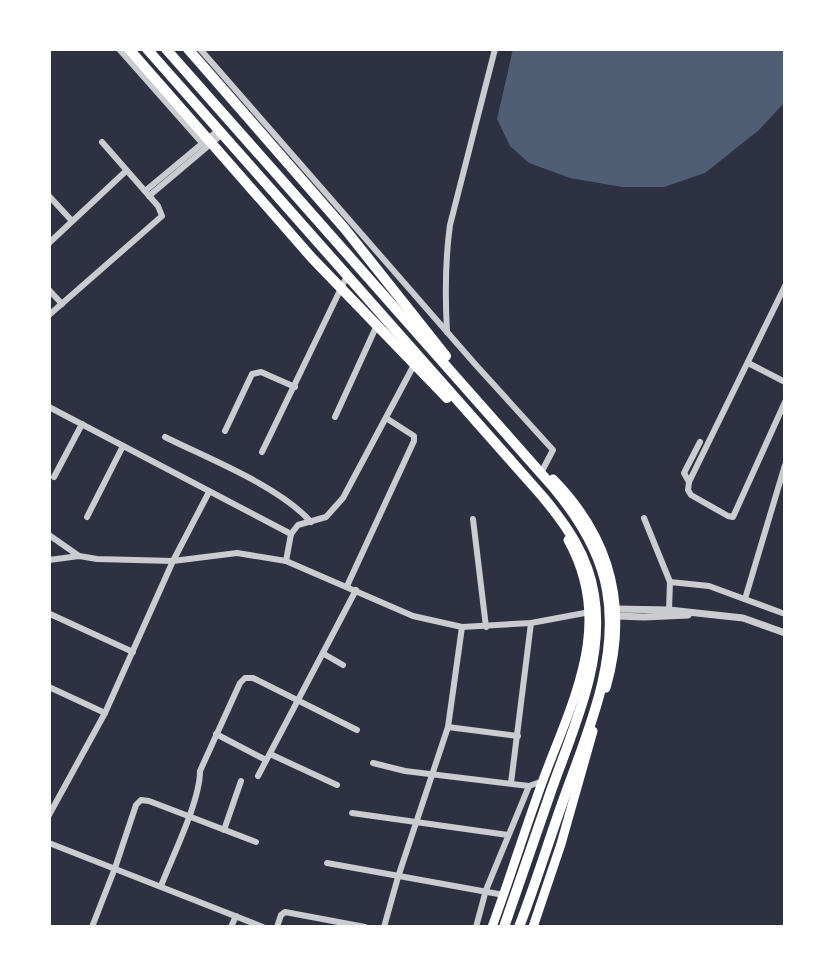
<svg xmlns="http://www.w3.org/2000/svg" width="834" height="976" font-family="'Varela Round',sans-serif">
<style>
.water{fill:#4f5d75}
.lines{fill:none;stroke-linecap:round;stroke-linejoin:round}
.minor{stroke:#caccd0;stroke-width:6}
.tertiary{stroke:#caccd0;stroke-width:7}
.primary{stroke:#fff;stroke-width:9}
.motorway{stroke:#fff;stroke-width:10}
</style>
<rect width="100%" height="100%" fill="#2d3142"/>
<polygon class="water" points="513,49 785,49 785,102 759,130 705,173 664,187 622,187 570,178 529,163 510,146 497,119"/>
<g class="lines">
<g class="minor">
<polyline points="119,49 203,144"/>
<polyline points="200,49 475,364 553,450 543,469"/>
<polyline points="145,191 216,132"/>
<polyline points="49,196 72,221"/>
<polyline points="149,196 220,136"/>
<polyline points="49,243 126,171"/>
<polyline points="785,286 689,482 688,490 691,495 728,516 733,517 785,402"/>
<polyline points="49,290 62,304"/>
<polyline points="49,315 162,216 158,206 102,142"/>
<path d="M447,332C445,296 445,261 450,225L495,49"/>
<polyline points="748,363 785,382"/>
<polyline points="49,407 291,534"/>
<polyline points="335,417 377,325"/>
<polyline points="225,431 252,374 261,372 295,387"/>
<path d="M165,437C209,459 279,486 311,522"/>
<polyline points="262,452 346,278"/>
<polyline points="54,477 82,424"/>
<polyline points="689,482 684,473 700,442"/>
<polyline points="87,517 123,446"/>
<polyline points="644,518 670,582 669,610"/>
<polyline points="473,519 486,627"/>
<polyline points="49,535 79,556"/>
<polyline points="49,560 79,556 97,559 173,561 237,553 286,561 413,616 462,627 531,623 590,612"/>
<polyline points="286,561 291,534 298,525 326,517 343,498 415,363"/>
<polyline points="670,582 709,586 785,614"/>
<polyline points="347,586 414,441 414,436 386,418"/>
<polyline points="745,599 785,465"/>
<polyline points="50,614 133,652"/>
<polyline points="324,654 343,665"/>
<polyline points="49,687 105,713"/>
<polyline points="448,727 518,736"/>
<polyline points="216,734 266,760"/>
<polyline points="270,754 337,785"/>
<polyline points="373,763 405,771 529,786"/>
<polyline points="258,776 356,590"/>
<polyline points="511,783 531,623"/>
<polyline points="352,813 508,835"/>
<polyline points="49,815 105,713 173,561 209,492"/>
<polyline points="224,830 241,781"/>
<polyline points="49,843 263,927"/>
<polyline points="327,863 504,895"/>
<path d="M161,886C173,855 200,801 200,771L240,683L245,678H253L357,730"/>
<polyline points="92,927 115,868 136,805 141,800 149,801 256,842"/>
<polyline points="231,927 236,916"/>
<polyline points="277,927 281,915 285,912 365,927"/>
<polyline points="384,927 398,877 448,727 462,627"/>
<polyline points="476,927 486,890 529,786 543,781"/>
</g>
<g class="tertiary">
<polyline points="616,609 669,610 743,618 785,633"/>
<polyline points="617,616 644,617 688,615"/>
</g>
<g class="primary">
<path d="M553,479C611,538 629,608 606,688"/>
<path d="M492,927C510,878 525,829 543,780C573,699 615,624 568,540"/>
<polyline points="533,927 561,844 593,731"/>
</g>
<g class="motorway">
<polyline points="129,49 312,258 447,398"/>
<path d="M147,49L543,497C567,526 588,556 594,595C605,661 573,729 551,791C535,836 520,882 504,927"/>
<path d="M166,49L554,488C579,518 600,551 607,590C620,662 586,736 563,801C548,843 535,886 519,927"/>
<polyline points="188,49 345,229 446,356"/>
</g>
</g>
<rect width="834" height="976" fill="none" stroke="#ffffff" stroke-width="102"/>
</svg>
